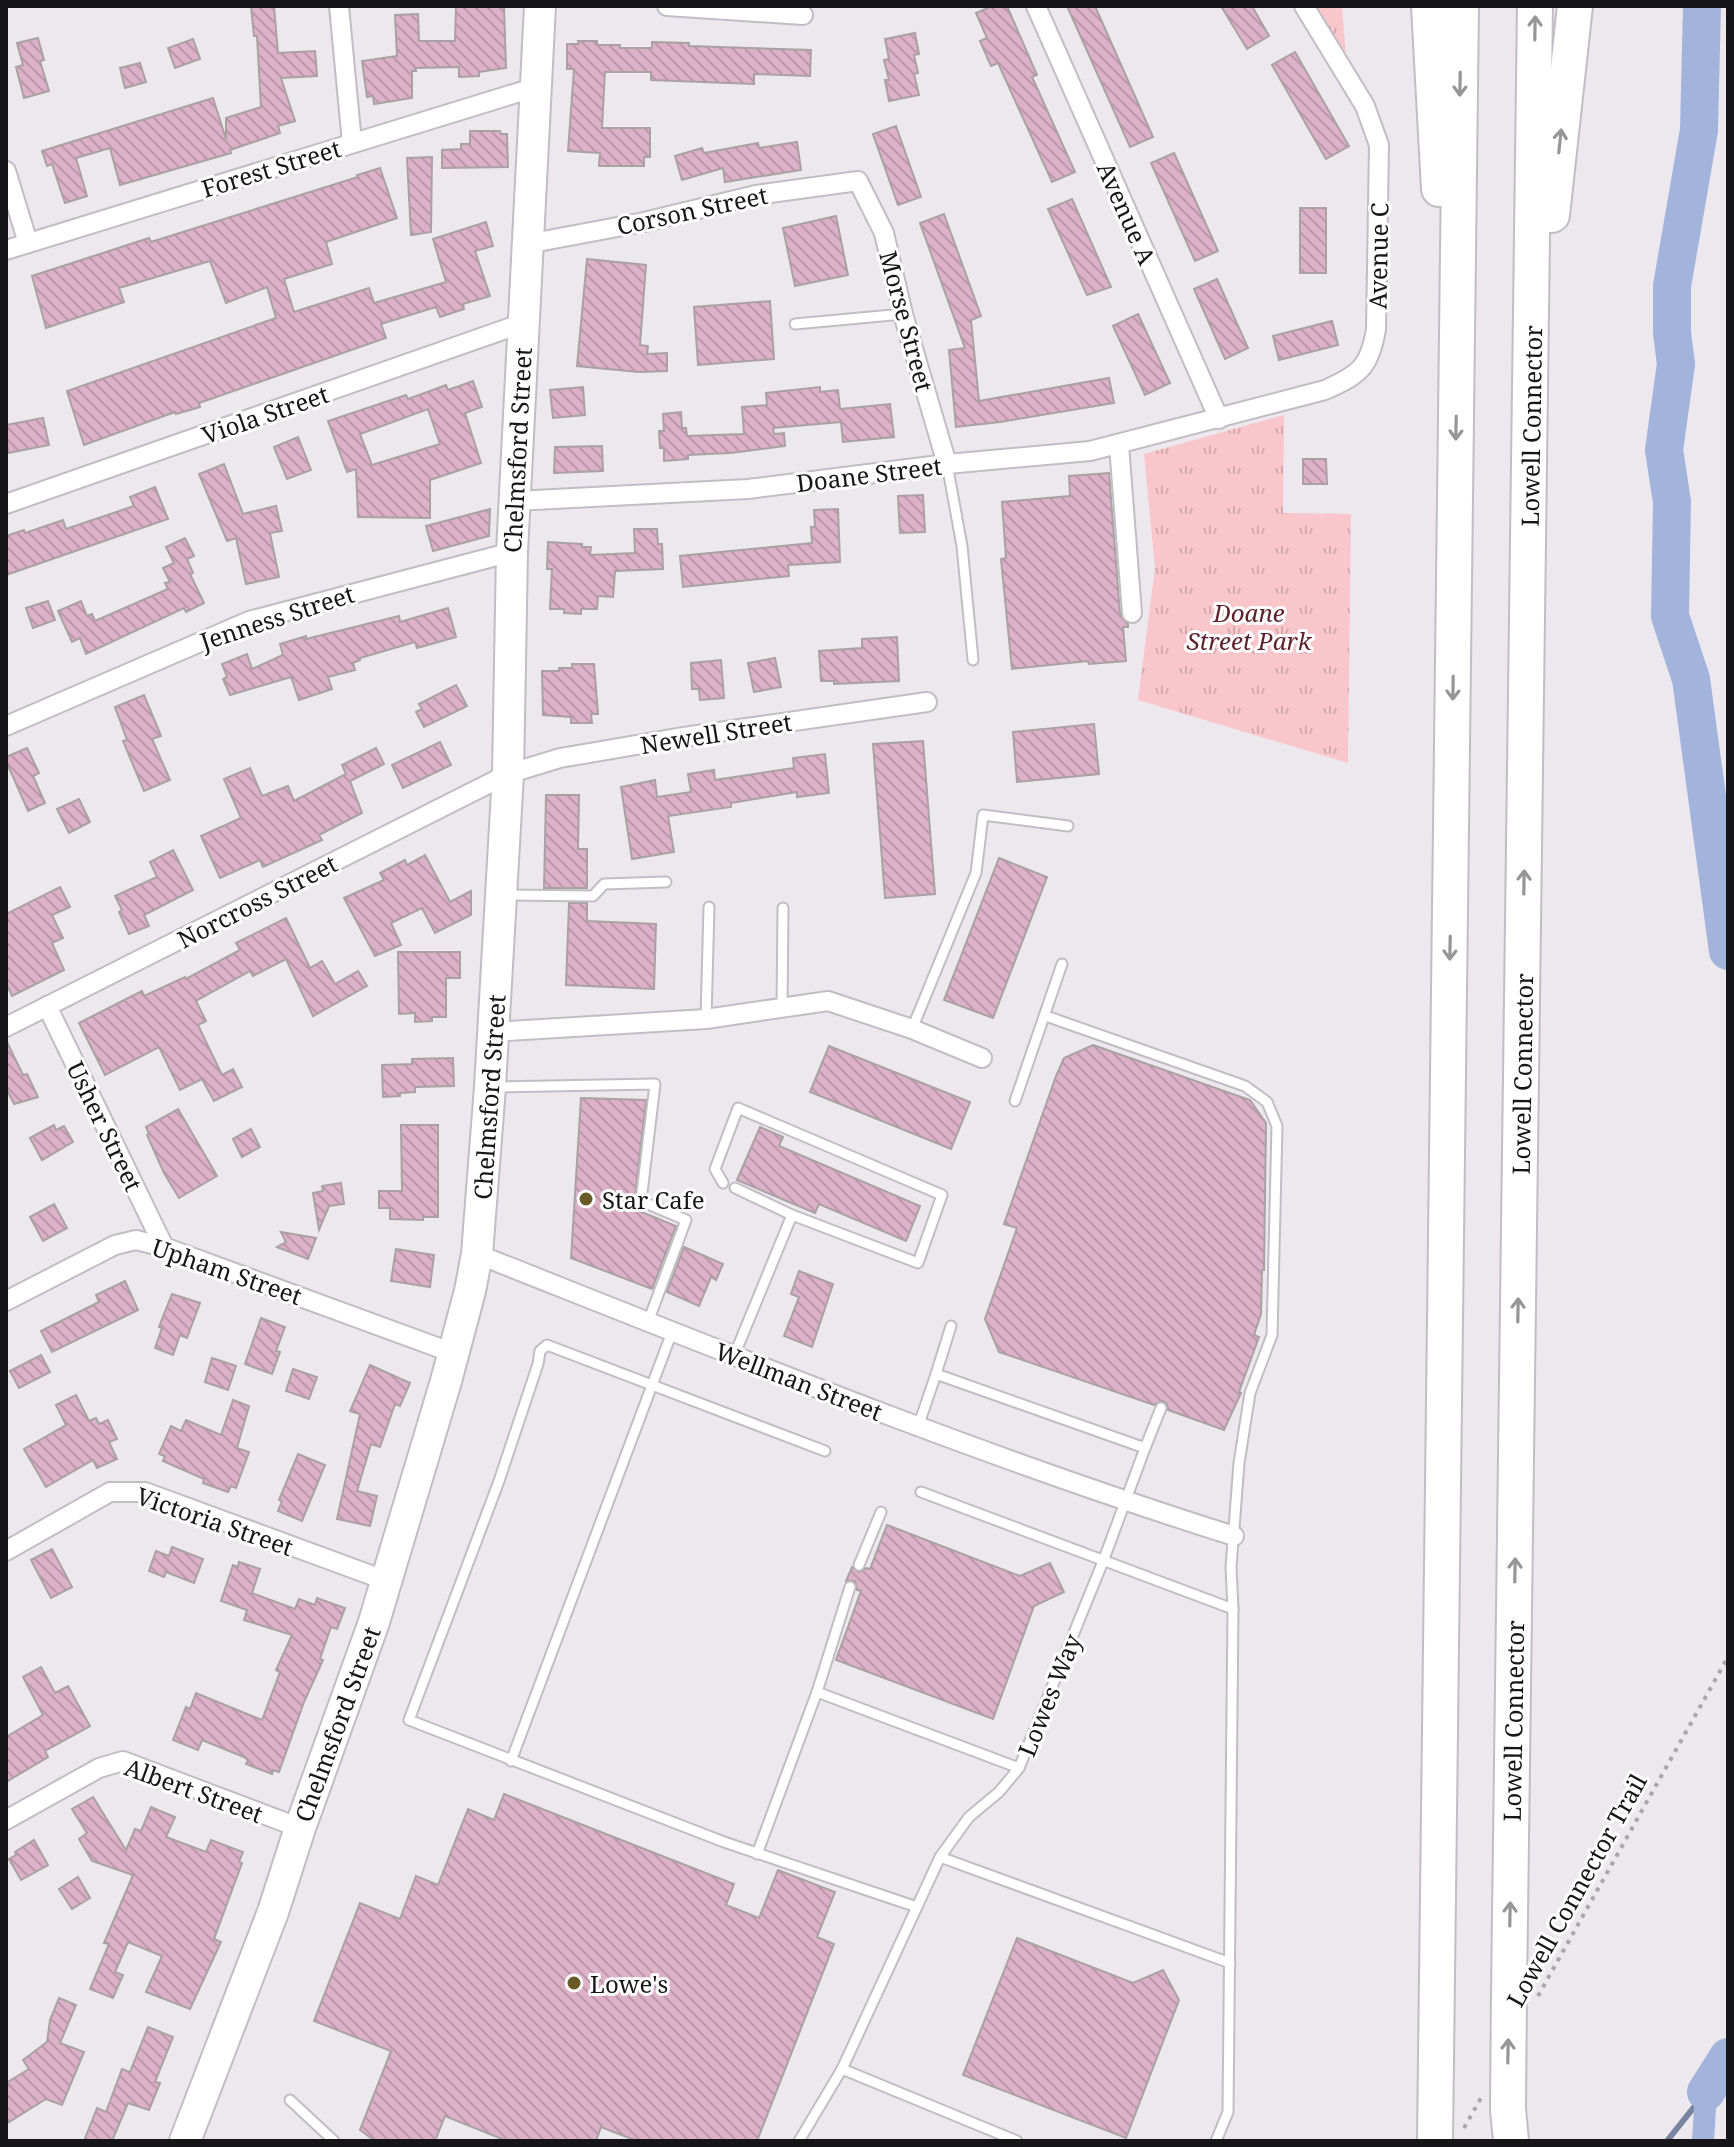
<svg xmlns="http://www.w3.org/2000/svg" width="1734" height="2147" font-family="'Noto Serif',serif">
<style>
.park{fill:url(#park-tufts)}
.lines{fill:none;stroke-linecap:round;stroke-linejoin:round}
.stream{stroke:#7984a1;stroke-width:6}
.canal{stroke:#a3b4dc;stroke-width:22}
.river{stroke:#a3b4dc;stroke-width:38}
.building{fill:url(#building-back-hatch);stroke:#a9a1a5;stroke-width:2;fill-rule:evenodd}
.lane-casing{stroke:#c2bdc4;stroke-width:13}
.street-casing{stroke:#c2bdc4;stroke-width:22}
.primary-casing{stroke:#c2bdc4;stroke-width:34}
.highway-casing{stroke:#c2bdc4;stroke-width:38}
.path{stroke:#aaa5ab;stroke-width:4;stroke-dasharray:4 6;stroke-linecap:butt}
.lane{stroke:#fff;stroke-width:9}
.street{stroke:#fff;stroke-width:18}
.primary{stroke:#fff;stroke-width:30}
.highway{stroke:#fff;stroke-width:34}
.highway-bridge-casing{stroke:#c2bdc4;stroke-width:38;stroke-linecap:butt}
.highway-bridge{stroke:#fff;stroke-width:34}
.oneway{stroke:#969697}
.poi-dot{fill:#695927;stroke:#fff;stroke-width:3}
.labels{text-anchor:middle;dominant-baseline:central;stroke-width:6;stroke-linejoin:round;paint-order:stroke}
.street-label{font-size:24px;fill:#161517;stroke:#fff}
.park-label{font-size:24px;font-style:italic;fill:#5d1f2b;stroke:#fff}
.poi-label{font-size:24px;fill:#161517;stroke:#fff;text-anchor:start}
</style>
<defs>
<pattern id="park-tufts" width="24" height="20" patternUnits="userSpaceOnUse" patternTransform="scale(2)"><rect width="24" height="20" fill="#f9c7cb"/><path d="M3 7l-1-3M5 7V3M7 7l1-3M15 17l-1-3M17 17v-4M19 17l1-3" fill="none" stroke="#d5aaae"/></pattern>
<pattern id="building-back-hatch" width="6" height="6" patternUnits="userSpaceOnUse" patternTransform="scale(2)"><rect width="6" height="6" fill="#ddb1c8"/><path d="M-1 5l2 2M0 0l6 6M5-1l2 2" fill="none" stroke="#bd97ab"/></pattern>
</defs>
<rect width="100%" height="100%" fill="#ede7ee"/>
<g class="park">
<polygon points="1304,6 1342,6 1348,81"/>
<polygon points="1284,415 1283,513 1351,514 1348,763 1138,700 1155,568 1144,454"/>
</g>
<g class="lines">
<polyline class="stream" points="1667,2141 1706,2092"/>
<polyline class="canal" points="1703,2141 1706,2092"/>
<g class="river">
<polyline points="1702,6 1699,130 1672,286 1672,333 1676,364 1664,450 1672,502 1670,616 1691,679 1728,951"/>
<polyline points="1706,2092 1728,2057"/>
</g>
</g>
<g class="building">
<polygon points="251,6 274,6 278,53 315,51 317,76 281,78 295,121 278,126 280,133 230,150 231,153 120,185 110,148 76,158 87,196 65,203 52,164 47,166 42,151 213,98 226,139 226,118 261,107 257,36 254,36"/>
<polygon points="456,6 504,6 506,68 479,72 479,76 459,77 459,67 415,68 416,71 412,71 412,98 374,104 373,96 367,97 362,61 397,56 395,15 418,14 419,41 455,41"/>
<polygon points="992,6 1007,6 1037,75 1032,77 1075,172 1052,182 998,63 991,66 980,41 987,38 976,13"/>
<polygon points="1067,6 1095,6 1153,137 1130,147"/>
<polygon points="1221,6 1252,6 1269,36 1247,49"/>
<polygon points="915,33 919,54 914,55 918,73 914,74 919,95 889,101 885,80 889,80 884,60 889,59 885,39"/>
<polygon points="38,38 44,60 40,61 49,91 24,98 16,67 23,65 17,43"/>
<polygon points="193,39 200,59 175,68 168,48"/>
<polygon points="578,41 597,41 597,45 620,45 620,48 652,48 652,42 689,43 689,46 811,50 810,76 754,74 754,84 651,80 651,72 605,72 602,128 650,128 650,157 644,157 644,166 599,166 600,153 568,151 574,69 567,69 567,44 579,44"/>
<polygon points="1295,52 1349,146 1326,159 1272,65"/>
<polygon points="140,63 146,82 125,88 120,68"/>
<polygon points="896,126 921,197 898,205 873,134"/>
<polygon points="470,131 500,131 501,134 507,134 508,167 442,168 442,150 461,149 461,144 470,144"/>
<polygon points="797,142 801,170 725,182 723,168 682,180 675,156 702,148 704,153 758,143 759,148"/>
<polygon points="1174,153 1218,251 1195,261 1151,163"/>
<polygon points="432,157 431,232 411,235 407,158"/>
<polygon points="380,168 397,218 326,242 332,264 284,279 294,312 369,288 374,303 446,282 433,239 486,222 493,246 475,251 490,296 463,304 464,309 440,317 436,307 381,324 386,338 199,403 200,407 176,414 175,412 84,445 67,391 276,318 267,287 226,303 210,261 119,288 124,302 46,328 32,276 149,238 151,242 358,177 357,175"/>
<polygon points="1072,199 1111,287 1087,295 1048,209"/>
<rect x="1300" y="208" width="26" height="65"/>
<polygon points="944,214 981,316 971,320 979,401 1109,378 1114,403 1000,422 956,427 949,350 965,348 920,223"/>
<polygon points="836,216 848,275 795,286 783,228"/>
<polygon points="587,259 646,265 640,345 648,346 647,354 667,353 667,371 639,372 577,366"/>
<polygon points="1217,279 1248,348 1225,359 1194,289"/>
<polygon points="770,301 774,359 698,365 694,307"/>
<polygon points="1138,314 1170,383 1145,395 1113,326"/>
<polygon points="1332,321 1338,345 1279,360 1273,336"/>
<path d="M473,381L482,407L465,413L481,463L430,480V518L358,517L356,469L347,472L328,421L406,395L408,399L446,385L448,390ZM428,409L440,444L372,465L360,434Z"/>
<polygon points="583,387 585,415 553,418 550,390"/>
<polygon points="820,387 820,392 838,390 840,409 890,404 894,437 843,442 841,422 773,428 774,434 784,433 785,446 730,453 688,455 688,459 664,461 664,448 660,448 659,431 664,431 663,414 681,412 682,428 686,428 687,436 744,434 742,407 767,405 766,393"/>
<polygon points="43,418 49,445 8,453 6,425"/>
<polygon points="298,437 311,470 287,479 274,447"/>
<polygon points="602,446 603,471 554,473 555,447"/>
<polygon points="1303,459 1326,459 1327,484 1303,484"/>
<polygon points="224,464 243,514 276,506 282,531 270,533 279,577 246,584 236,538 227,541 199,474"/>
<polygon points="1109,473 1120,614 1128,624 1128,627 1123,627 1126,661 1089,664 1088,661 1012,669 1001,559 1006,558 1002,502 1070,496 1069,476"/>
<polygon points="155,487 168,519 6,575 6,536 24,530 25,533 63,520 66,529 134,506 130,497"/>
<polygon points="923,495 925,532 900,533 898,496"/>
<polygon points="490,509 489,536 433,551 426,526"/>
<polygon points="838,509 840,562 788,565 789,576 683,587 680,556 812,543 811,527 815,527 814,510"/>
<polygon points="634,529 657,529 658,544 662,544 663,569 615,571 613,597 598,596 597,609 581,609 581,614 564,613 564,609 550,609 552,569 547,569 548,542 582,544 582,547 591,547 590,555 635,553"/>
<polygon points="185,538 194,556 187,559 193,573 190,574 204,603 186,612 184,608 86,654 80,638 72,642 58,611 81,601 87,616 92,614 95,621 168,589 165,583 170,582 163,568 174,563 166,547"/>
<polygon points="48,601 55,620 33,628 26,608"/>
<polygon points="448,608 456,637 417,648 415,642 360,658 360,660 353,663 355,670 328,677 332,689 299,700 291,677 230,695 223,679 227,677 222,664 247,654 252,669 283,655 280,644 306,636 306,639 399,616 400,622"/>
<polygon points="897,637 899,681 834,684 834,681 821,681 819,651 862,648 862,639"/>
<polygon points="775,658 781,687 754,692 748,663"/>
<polygon points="721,660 724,698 700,700 699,689 692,689 691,663"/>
<polygon points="572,664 594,664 598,714 591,714 592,723 571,723 571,717 543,715 542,671 559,671 559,668 572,668"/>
<polygon points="456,685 467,706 424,727 416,712 422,709 419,704"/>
<polygon points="144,695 161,736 152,739 170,780 144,791 123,741 127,740 115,707"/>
<polygon points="1094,724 1099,774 1017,782 1013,732"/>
<polygon points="923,741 935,894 885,898 873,744"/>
<polygon points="440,742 451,765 403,788 392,765"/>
<polygon points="27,748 39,773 33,776 45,803 28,811 6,761 6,757"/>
<polygon points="376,748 384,764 350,781 362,813 319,835 322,840 263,867 260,860 220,878 201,836 241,818 224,779 250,768 262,796 288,786 294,801 346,774 342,765"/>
<polygon points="825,754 829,793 797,797 797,792 731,803 731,807 668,816 674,852 632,859 621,787 655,780 657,797 691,792 688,774 714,770 715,780 794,768 793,758"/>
<polygon points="546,795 579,795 578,849 587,849 587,888 544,888"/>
<polygon points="79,799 90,822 69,833 57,809"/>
<polygon points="173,850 193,890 144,915 149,926 129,934 119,912 122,910 115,896 157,877 150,862"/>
<polygon points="425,855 450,902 471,891 471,915 435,933 422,908 391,923 401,945 375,956 344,898 384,880 380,873 405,860 407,865"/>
<polygon points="999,858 1047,877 993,1018 944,1000"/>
<polygon points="60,887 70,907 52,915 63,938 52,943 64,970 12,996 6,983 6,914"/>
<polygon points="569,903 587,903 587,921 656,924 654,989 566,985"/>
<polygon points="286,918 310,968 322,961 335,984 358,971 367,986 313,1016 286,959 253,976 250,971 196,1001 206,1021 198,1025 222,1075 233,1069 242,1087 214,1101 202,1079 180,1090 159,1047 105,1075 79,1023 142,991 144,996 185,977 186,979 240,950 236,943"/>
<polygon points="398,952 460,952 460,978 446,978 446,1017 432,1017 432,1021 415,1022 415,1013 399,1014"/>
<polygon points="6,1040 23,1075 27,1074 38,1097 14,1104 6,1088"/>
<polygon points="1093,1045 1250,1100 1266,1123 1264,1270 1262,1270 1261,1314 1254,1335 1259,1337 1239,1392 1241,1393 1224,1430 1168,1410 1167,1404 1163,1401 1154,1405 999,1352 985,1319 1017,1228 1004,1224 1056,1076 1064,1058"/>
<polygon points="829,1046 970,1102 951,1149 810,1092"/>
<polygon points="453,1058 454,1086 415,1087 415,1092 400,1093 400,1096 383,1097 382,1065 412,1064 412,1059"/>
<polygon points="581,1098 646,1100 634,1204 639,1211 676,1226 652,1289 571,1258"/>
<polygon points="178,1109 217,1176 179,1198 164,1173 147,1135 149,1134 146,1127"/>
<polygon points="54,1125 56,1130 64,1126 73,1142 42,1160 30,1138"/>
<polygon points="401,1125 438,1125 438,1217 423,1217 423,1220 390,1219 390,1208 379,1208 379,1191 402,1191"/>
<polygon points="760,1127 783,1137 779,1146 920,1206 906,1241 819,1204 815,1213 737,1180"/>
<polygon points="251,1129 260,1147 242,1157 233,1139"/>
<polygon points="341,1183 344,1204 329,1206 319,1230 313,1193 323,1191 322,1186"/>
<polygon points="54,1204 67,1228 43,1241 30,1217"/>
<polygon points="281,1232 316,1238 308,1259 277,1247 286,1242"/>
<polygon points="684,1247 723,1264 716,1280 711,1277 699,1306 667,1292"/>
<polygon points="396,1249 434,1255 430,1287 391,1281"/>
<polygon points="799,1271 833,1284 812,1347 784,1336 799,1297 791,1294"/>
<polygon points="125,1281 138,1310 52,1352 41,1331 99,1302 96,1295"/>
<polygon points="172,1294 200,1303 187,1338 180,1335 173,1355 155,1348 162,1328 159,1327"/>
<polygon points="261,1318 285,1327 276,1351 280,1352 272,1374 245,1364"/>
<polygon points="41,1355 50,1372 19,1388 10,1371"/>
<polygon points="212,1358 236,1366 228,1390 205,1382"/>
<polygon points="370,1365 410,1383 400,1406 395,1404 380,1447 371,1444 357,1491 377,1496 370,1526 337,1519 360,1414 350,1411"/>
<polygon points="293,1369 317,1377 309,1399 286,1391"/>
<polygon points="76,1395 89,1421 96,1418 99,1424 108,1420 117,1439 109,1442 117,1459 97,1468 93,1460 46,1487 24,1449 66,1425 56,1405"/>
<polygon points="233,1400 249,1406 237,1448 249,1452 236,1488 231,1486 228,1492 203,1483 204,1479 163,1461 165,1456 159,1454 171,1426 181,1431 186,1420 221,1435"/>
<polygon points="298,1454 325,1465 302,1521 278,1511 282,1501 279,1500"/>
<polygon points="887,1525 1020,1576 1050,1563 1064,1592 1034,1606 993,1719 836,1660 861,1591 857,1590 855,1581 846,1581 852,1567 859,1572 866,1568 870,1569"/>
<polygon points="172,1547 203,1559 194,1583 166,1572 164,1577 149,1571 156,1551 169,1556"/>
<polygon points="52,1549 72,1587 51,1598 31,1560"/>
<polygon points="239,1562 260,1569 252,1593 295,1609 299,1599 315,1605 317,1598 345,1608 337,1629 331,1627 320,1659 323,1660 304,1702 279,1772 273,1770 272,1774 246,1764 248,1760 244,1757 202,1740 198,1750 173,1740 186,1707 190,1709 196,1693 262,1720 280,1672 276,1670 292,1635 244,1620 247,1610 221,1601 233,1565 238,1567"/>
<polygon points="41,1667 55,1693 68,1686 90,1726 45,1751 48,1757 6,1782 6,1737 43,1715 23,1677"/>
<polygon points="504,1794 734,1884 726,1905 759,1918 778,1870 835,1892 817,1937 834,1944 757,2141 637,2141 601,2127 596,2141 507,2141 445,2116 435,2141 375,2141 360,2130 391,2051 314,2021 360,1903 400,1919 416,1876 438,1885 468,1809 494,1820"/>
<polygon points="93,1797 126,1850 135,1829 141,1831 151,1807 175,1817 166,1837 206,1852 211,1840 243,1852 239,1862 242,1863 214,1939 221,1942 190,2009 146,1992 162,1956 128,1942 115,1972 123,1975 113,1998 90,1989 109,1944 104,1943 133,1875 92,1861 79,1839 87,1833 72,1809"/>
<polygon points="34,1840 48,1865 21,1880 9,1859 16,1855 15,1852"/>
<polygon points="78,1877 90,1898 72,1909 59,1889"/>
<polygon points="1017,1938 1133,1983 1163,1970 1179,2000 1126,2138 963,2075"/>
<polygon points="59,1998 76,2005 60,2043 84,2052 62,2105 46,2099 6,2124 6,2083 29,2069 23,2060 47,2042 50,2020"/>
<polygon points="148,2027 173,2037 155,2082 160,2083 149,2110 128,2103 112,2141 84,2141 97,2108 106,2112 122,2069 130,2072"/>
</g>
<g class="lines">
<g class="lane-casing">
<g id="lane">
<polyline points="795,324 903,314"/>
<polyline points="947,464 962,546 973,660"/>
<polyline points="504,895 593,896 604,884 666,882"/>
<polyline points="782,1007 783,908"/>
<polyline points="1046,1016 1245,1086 1267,1102 1277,1126 1272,1335 1250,1393 1239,1463 1231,1567 1233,1609 1228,2112 1216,2141"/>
<polyline points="706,1019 709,907"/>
<polyline points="912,1029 976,873 983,815 1068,826"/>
<polyline points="494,1087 655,1084 641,1201 686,1220 648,1322"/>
<polyline points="1015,1101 1062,964"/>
<polyline points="723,1183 715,1169 738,1108 942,1195 918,1263 792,1215 734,1356"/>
<polyline points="735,1188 792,1215"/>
<polyline points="936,1374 951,1326"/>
<polyline points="1145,1448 1161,1408"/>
<polyline points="825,1451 547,1345 540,1351 538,1364 499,1481 409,1720 724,1842 917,1907"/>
<polyline points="921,1492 1233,1609"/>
<polyline points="859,1565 881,1512"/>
<polyline points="817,1692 1019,1768"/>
<polyline points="511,1761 672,1332"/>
<polyline points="757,1854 817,1692 850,1587"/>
<polyline points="940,1857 1230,1963"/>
<polyline points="842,2069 1017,2141"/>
<polyline points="290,2100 334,2141"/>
<polyline points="799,2141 842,2069 940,1857 969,1817 999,1792 1019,1768 1104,1559 1145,1448 936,1374 918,1427"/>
</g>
</g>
<g class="street-casing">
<g id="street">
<polyline points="339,6 352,143"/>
<polyline points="667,6 803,15"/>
<polyline points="1036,6 1219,419"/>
<polyline points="6,171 28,243"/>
<polyline points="527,244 644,222 756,195 858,181 884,233 903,314 947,464"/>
<polyline points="6,250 536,87"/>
<polyline points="1119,445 1132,613"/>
<path d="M515,501L748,489L947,464L1090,451L1325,390C1359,375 1370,367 1376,329L1379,145L1365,106L1304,6"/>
<polyline points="6,504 523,323"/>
<polyline points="6,726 249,621 512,552"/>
<polyline points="47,1006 164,1247"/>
<polyline points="6,1027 508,774 560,758 677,738 927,702"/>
<polyline points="493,1032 706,1019 828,1001 912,1029 982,1058"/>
<path d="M477,1254C727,1353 977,1455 1234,1536"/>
<polyline points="6,1301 115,1245 136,1240 164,1247 453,1353"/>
<polyline points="6,1551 110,1492 145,1492 387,1581"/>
<polyline points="6,1820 99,1768 123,1761 300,1828"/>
</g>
</g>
<g class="primary-casing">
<polyline id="primary" points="185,2141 273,1912 300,1828 374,1622 446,1381 470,1291 477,1254 490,1087 508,774 512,552 540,6"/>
</g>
<g class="highway-casing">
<g id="highway">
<polyline points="1429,6 1439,189"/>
<polyline points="1552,215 1575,6"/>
<polyline points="1509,1992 1535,6"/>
<polyline points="1508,2109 1511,2141"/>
<polyline points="1435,2141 1461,6"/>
</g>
</g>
<g class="path">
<polyline points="1538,1996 1728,1657"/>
<polyline points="1464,2128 1481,2098"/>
</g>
<use href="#lane" class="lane"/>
<use href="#street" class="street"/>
<use href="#primary" class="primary"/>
<use href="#highway" class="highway"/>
<g class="highway-bridge-casing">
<polyline id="highway-bridge" points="1508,2109 1509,1992"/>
</g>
<use href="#highway-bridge" class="highway-bridge"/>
</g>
<defs><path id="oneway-shaft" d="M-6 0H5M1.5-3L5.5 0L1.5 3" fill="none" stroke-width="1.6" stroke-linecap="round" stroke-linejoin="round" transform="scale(2)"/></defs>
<g class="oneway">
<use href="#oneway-shaft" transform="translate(1535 28) rotate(-89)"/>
<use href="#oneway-shaft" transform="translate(1460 84) rotate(91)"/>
<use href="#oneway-shaft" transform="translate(1560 141) rotate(-84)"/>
<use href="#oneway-shaft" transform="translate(1456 428) rotate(91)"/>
<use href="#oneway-shaft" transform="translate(1453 688) rotate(91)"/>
<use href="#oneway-shaft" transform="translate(1524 882) rotate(-89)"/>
<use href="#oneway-shaft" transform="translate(1450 948) rotate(91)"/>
<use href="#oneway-shaft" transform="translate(1518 1310) rotate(-89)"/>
<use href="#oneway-shaft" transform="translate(1515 1570) rotate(-89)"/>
<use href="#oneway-shaft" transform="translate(1510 1914) rotate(-89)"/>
<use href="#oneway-shaft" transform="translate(1508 2051) rotate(-89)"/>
</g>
<g class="poi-dot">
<circle cx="586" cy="1199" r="8"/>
<circle cx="574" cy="1983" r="8"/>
</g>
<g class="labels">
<g class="street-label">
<text transform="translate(271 168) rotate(-17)">Forest Street</text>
<text transform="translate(692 210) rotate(-12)">Corson Street</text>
<text transform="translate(1127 213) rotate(66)">Avenue A</text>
<text transform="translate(1378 256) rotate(-89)">Avenue C</text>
<text transform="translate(907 321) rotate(75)">Morse Street</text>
<text transform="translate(265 414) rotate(-19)">Viola Street</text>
<text transform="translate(1531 426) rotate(-89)">Lowell Connector</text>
<text transform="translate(517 450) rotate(-87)">Chelmsford Street</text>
<text transform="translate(869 474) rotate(-7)">Doane Street</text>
<text transform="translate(277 617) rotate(-18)">Jenness Street</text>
<text transform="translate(716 733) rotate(-9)">Newell Street</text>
<text transform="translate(257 901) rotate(-27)">Norcross Street</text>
<text transform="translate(1522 1074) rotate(-89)">Lowell Connector</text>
<text transform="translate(489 1097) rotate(-86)">Chelmsford Street</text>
<text transform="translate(105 1126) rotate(64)">Usher Street</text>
<text transform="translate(227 1271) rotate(19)">Upham Street</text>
<text transform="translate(799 1381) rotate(21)">Wellman Street</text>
<text transform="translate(215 1521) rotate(19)">Victoria Street</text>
<text transform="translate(1049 1695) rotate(-68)">Lowes Way</text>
<text transform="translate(1513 1721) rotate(-89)">Lowell Connector</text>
<text transform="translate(337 1724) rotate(-70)">Chelmsford Street</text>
<text transform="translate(194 1790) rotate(20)">Albert Street</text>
<text transform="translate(1576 1890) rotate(-61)">Lowell Connector Trail</text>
</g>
<g class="park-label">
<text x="1249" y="612">Doane<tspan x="1249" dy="28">Street Park</tspan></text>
</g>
<g class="poi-label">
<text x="602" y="1199">Star Cafe</text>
<text x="590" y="1983">Lowe's</text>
</g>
</g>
<rect width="1734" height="2147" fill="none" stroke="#161517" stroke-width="16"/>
</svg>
